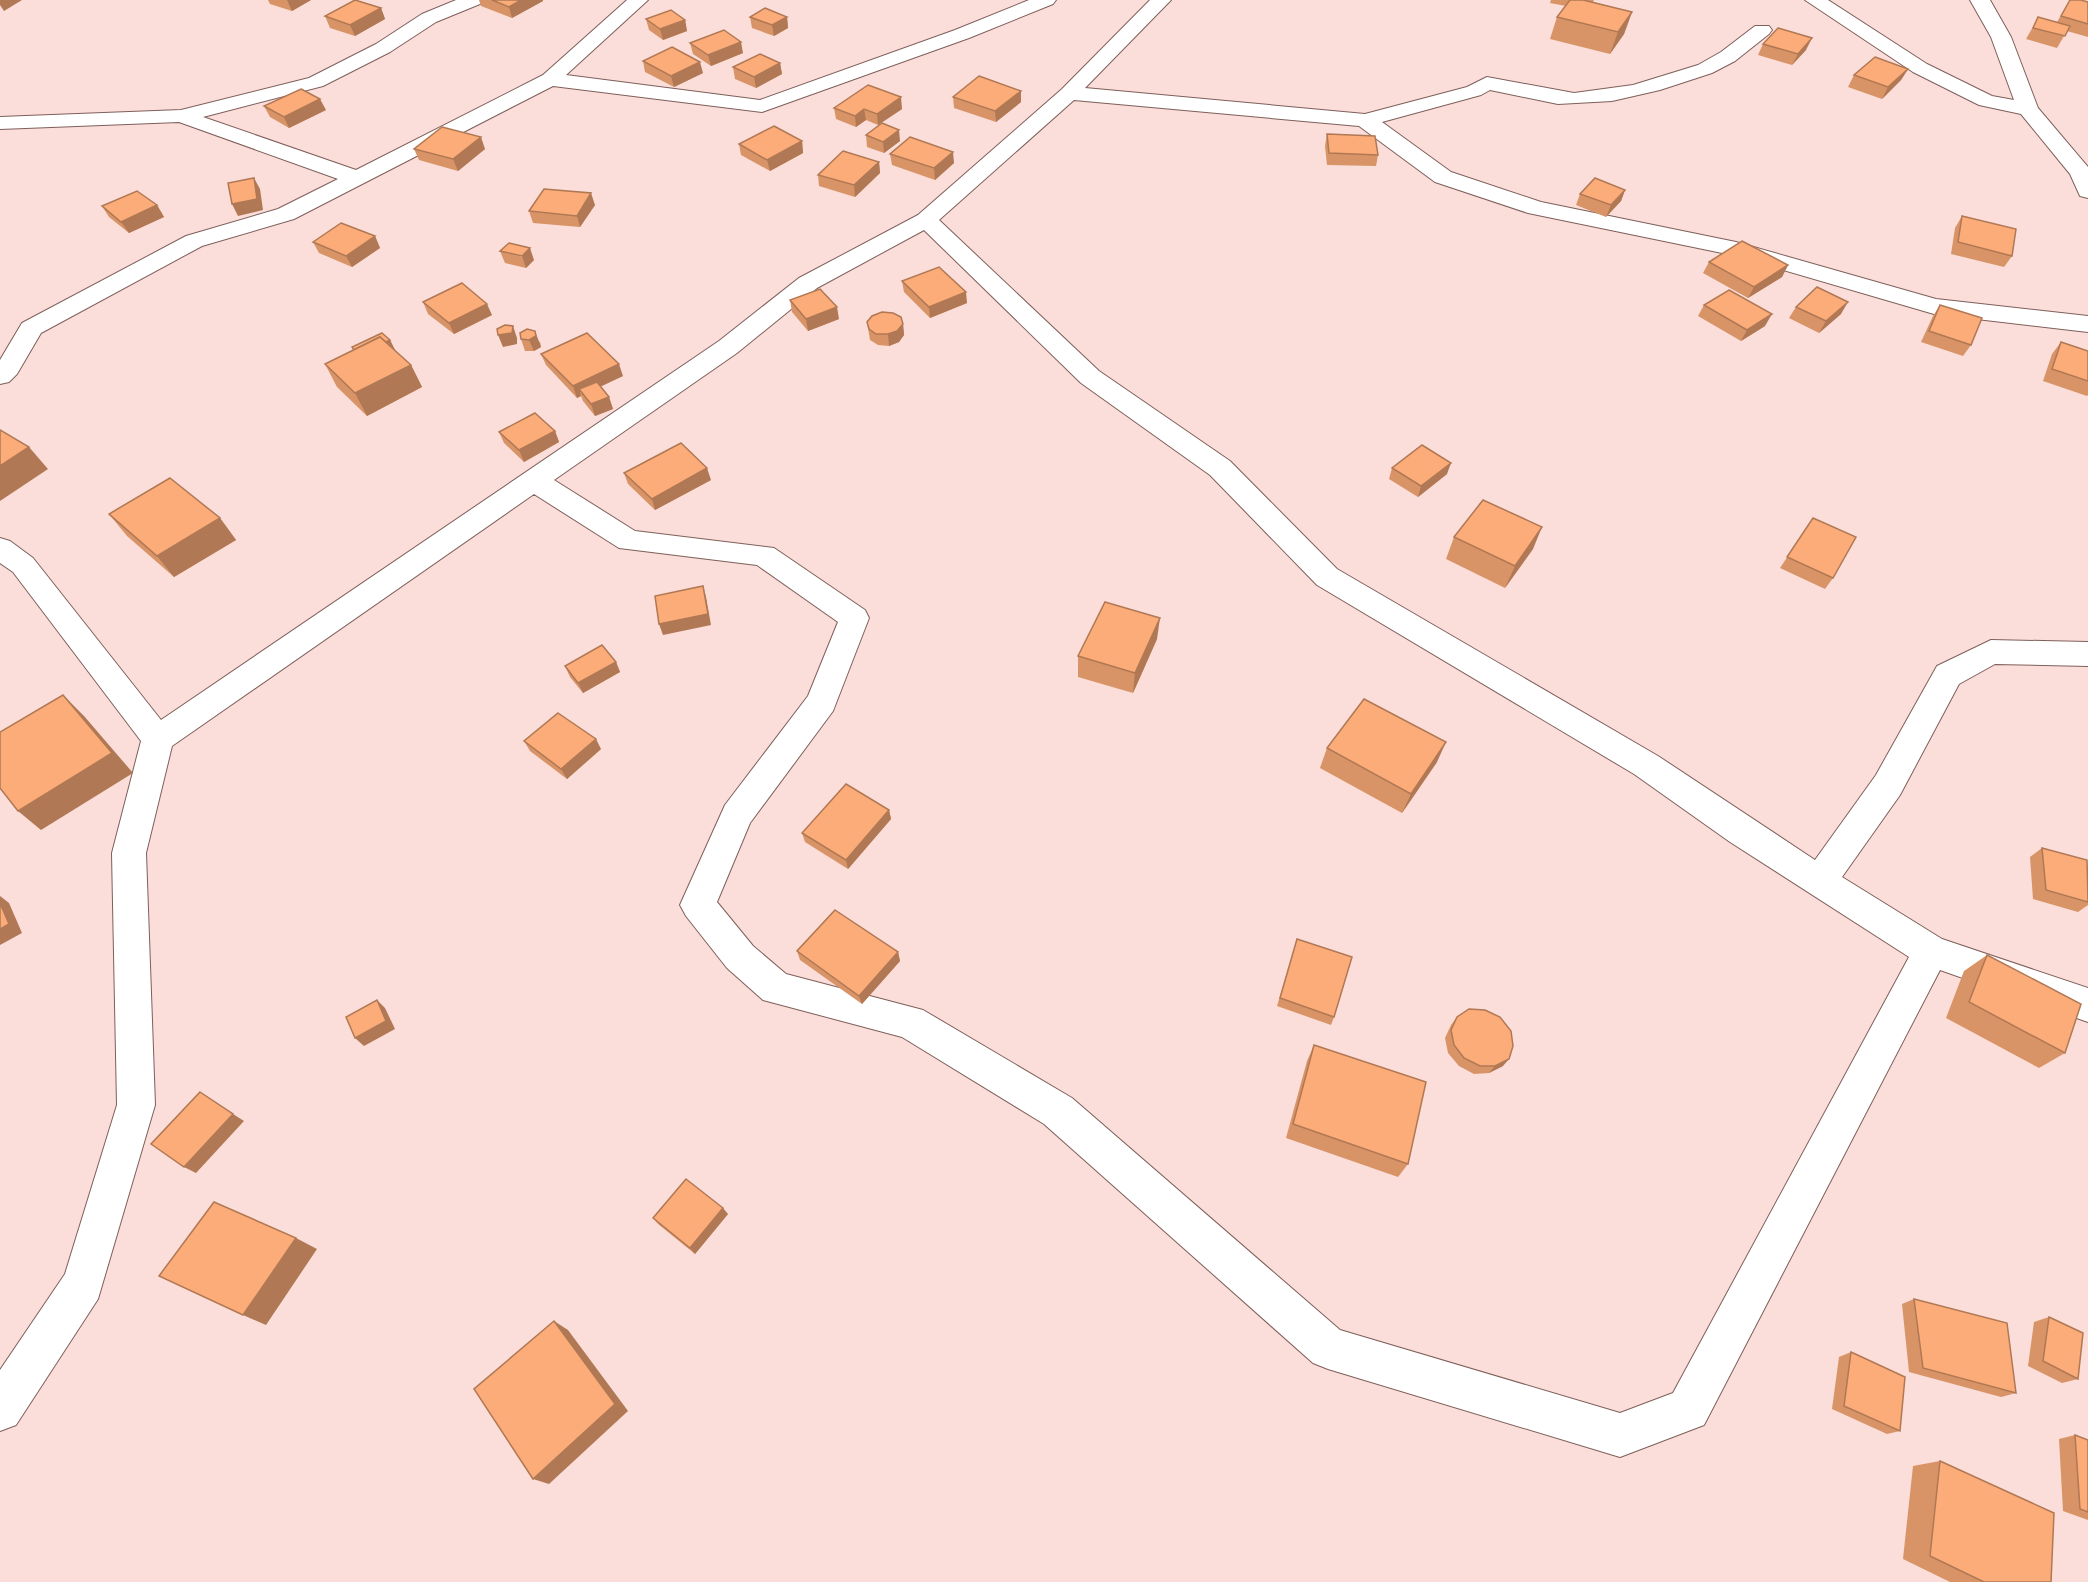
<svg xmlns="http://www.w3.org/2000/svg" width="2088" height="1582" font-family="'Roboto Condensed',sans-serif">
<style>
.lines{fill:none;stroke-linecap:round;stroke-linejoin:round}
.street-casing{stroke:#7e5f5a;stroke-width:2}
.street{fill:#fff;fill-rule:evenodd}
.wall{fill:#d89467}
.shaded-wall{fill:#b07854}
.building{fill:#fbac78;stroke:#b07854;stroke-width:1.5}
</style>
<rect width="100%" height="100%" fill="#fbddd9"/>
<g class="lines">
<g class="street-casing">
<g id="street">
<polygon points="456,0 483,0 480,4 436,22 390,52 323,86 203,117 356,170 543,75 627,0 648,0 566,75 760,100 955,30 1029,0 1056,0 1053,4 969,38 762,112 553,86 294,219 202,246 41,333 17,374 9,382 0,384 0,360 22,323 186,236 278,209 338,179 179,122 0,129 0,117 181,110 309,78 376,44 422,14"/>
<path d="M1150,0H1171L1085,88L1365,114L1467,87L1487,77L1574,93L1633,85L1698,65L1721,52L1755,26H1769L1772,30L1769,34L1735,61L1712,73L1660,90L1612,101L1558,104L1490,90L1481,95L1382,122L1451,172L1541,202L1736,242L1936,299L2088,316V332L1934,314L1732,255L1528,213L1435,182L1359,126L1074,100L939,220L1099,371L1230,461L1337,569L1658,756L1815,860L1876,775L1937,666L1991,640L2088,642V666L1995,664L1959,684L1900,795L1842,877L1942,939L2088,988V1022L1940,970L1704,1425L1620,1457L1328,1369L1313,1363L1044,1124L902,1037L763,1000L727,968L686,916L680,905L725,805L808,696L838,622L757,565L619,548L534,494L172,746L146,853L155,1105L98,1299L16,1425L0,1431V1370L65,1274L117,1105L112,853L141,741L13,572L0,563V538L10,541L33,558L161,720L719,341L799,278L918,215L1062,89ZM924,230L1081,383L1210,475L1317,585L1634,774L1730,842L1909,957L1673,1393L1620,1413L1340,1330L1072,1098L923,1010L786,974L753,946L717,902L750,823L833,711L869,618L865,610L774,548L635,531L554,480L737,353L817,288Z"/>
<polygon points="1805,0 1828,0 1927,64 1992,96 2014,100 1991,37 1970,0 1990,0 2011,37 2038,108 2088,167 2088,198 2080,196 2070,174 2021,114 1979,105 1913,72"/>
</g>
</g>
<use href="#street" class="street"/>
</g>
<g class="wall">
<polygon points="268,0 311,0 292,11 270,4"/>
<polygon points="479,0 543,0 543,1 512,18 481,6"/>
<polygon points="1551,0 1594,0 1593,2 1632,12 1624,34 1610,54 1550,39 1557,17 1566,6 1550,3"/>
<polygon points="2070,0 2088,2 2088,37 2067,31 2057,48 2026,39 2038,18 2057,22"/>
<polygon points="381,8 385,19 355,36 330,28 325,16"/>
<polygon points="750,17 787,17 788,28 774,36 752,28"/>
<polygon points="646,19 685,20 687,31 663,40 649,30"/>
<polygon points="690,43 743,53 711,66 693,54"/>
<polygon points="1763,44 1806,50 1792,65 1758,55"/>
<polygon points="643,61 703,73 674,87 645,72"/>
<polygon points="780,63 782,74 756,88 735,79 733,67"/>
<polygon points="1908,69 1901,80 1882,99 1848,87 1854,75"/>
<polygon points="953,97 1021,102 996,122 954,108"/>
<polygon points="264,106 326,110 289,128 270,117"/>
<polygon points="834,108 902,109 878,125 866,120 856,127 836,119"/>
<polygon points="1327,134 1378,155 1376,166 1327,165 1325,146"/>
<polygon points="866,135 900,141 884,153 867,147"/>
<polygon points="802,141 803,153 770,171 741,155 739,144"/>
<polygon points="414,149 485,149 458,171 419,160"/>
<polygon points="890,154 954,163 935,180 892,165"/>
<polygon points="879,162 880,173 855,197 819,186 818,175"/>
<polygon points="1625,190 1621,201 1606,217 1576,205 1580,194"/>
<polygon points="157,205 164,217 129,233 109,217 102,206"/>
<polygon points="595,205 580,227 533,223 529,211"/>
<polygon points="1962,216 2012,256 2004,267 1951,254 1955,228"/>
<polygon points="375,236 380,248 352,267 319,253 313,242"/>
<polygon points="500,251 534,260 526,268 505,263"/>
<polygon points="1709,262 1788,265 1782,277 1748,298 1703,273"/>
<polygon points="902,281 967,303 930,318 904,292"/>
<polygon points="790,300 839,319 808,331 792,312"/>
<polygon points="423,302 492,315 454,334 428,314"/>
<polygon points="1704,305 1765,326 1741,341 1698,316"/>
<polygon points="1940,305 1971,345 1963,356 1921,342 1933,316"/>
<polygon points="1796,307 1841,314 1819,333 1789,318"/>
<polygon points="867,322 903,324 904,335 899,342 889,346 878,345 870,340"/>
<polygon points="520,333 540,342 541,347 534,351 525,351 521,339"/>
<polygon points="390,340 395,350 411,365 422,387 367,416 337,387 325,364 354,350 352,347"/>
<polygon points="2061,342 2088,351 2088,395 2087,396 2043,381 2052,354"/>
<polygon points="541,354 623,376 600,386 609,397 613,409 595,416 583,401 581,396 577,398 546,365"/>
<polygon points="555,431 559,442 524,462 504,443 499,432"/>
<polygon points="1392,468 1447,474 1418,497 1389,479"/>
<polygon points="624,473 711,480 655,510 628,484"/>
<polygon points="109,514 220,518 236,540 174,577 127,536"/>
<polygon points="1813,518 1833,578 1825,589 1780,568"/>
<polygon points="1454,537 1533,549 1505,588 1446,559"/>
<polygon points="1157,639 1133,693 1078,677 1078,656"/>
<polygon points="616,662 620,672 583,693 570,677 565,666"/>
<polygon points="524,741 601,749 567,779 530,751"/>
<polygon points="1327,748 1437,762 1402,813 1320,768"/>
<polygon points="889,810 891,819 848,869 805,842 802,833"/>
<polygon points="2042,848 2088,866 2088,905 2078,912 2033,899 2030,857"/>
<polygon points="1297,939 1334,1017 1331,1025 1277,1006"/>
<polygon points="797,951 898,952 900,961 862,1004 800,960"/>
<polygon points="1987,955 2065,1053 2039,1068 1946,1018 1964,971"/>
<polygon points="1457,1017 1503,1066 1489,1073 1474,1074 1459,1066 1448,1053 1445,1038 1451,1025"/>
<polygon points="1314,1045 1408,1164 1398,1177 1286,1138 1307,1061"/>
<polygon points="728,1214 695,1254 658,1224 653,1218"/>
<polygon points="1914,1299 2016,1393 2001,1397 1909,1372 1902,1304"/>
<polygon points="2049,1317 2078,1379 2062,1383 2028,1366 2034,1322"/>
<polygon points="1851,1352 1900,1431 1887,1434 1832,1409 1839,1357"/>
<polygon points="2075,1435 2088,1440 2088,1520 2063,1511 2059,1439"/>
<polygon points="1940,1461 2051,1582 1950,1582 1903,1559 1913,1466"/>
</g>
<g class="shaded-wall">
<polygon points="0,0 22,0 4,11 0,5"/>
<polygon points="287,0 311,0 292,11"/>
<polygon points="521,0 543,0 543,1 512,18 509,7"/>
<polygon points="381,8 385,19 355,36 350,25"/>
<polygon points="1632,12 1624,34 1610,54 1618,32"/>
<polygon points="787,17 788,28 774,36 772,25"/>
<polygon points="685,20 687,31 663,40 660,29"/>
<polygon points="1812,38 1806,50 1792,65 1798,54"/>
<polygon points="741,42 743,53 711,66 708,55"/>
<polygon points="700,62 703,73 674,87 671,76"/>
<polygon points="780,63 782,74 756,88 754,77"/>
<polygon points="1908,69 1901,80 1882,99 1888,87"/>
<polygon points="1021,91 1021,102 996,122 995,111"/>
<polygon points="901,97 902,109 878,125 877,114"/>
<polygon points="320,99 326,110 289,128 284,117"/>
<polygon points="864,109 866,120 856,127 855,116"/>
<polygon points="899,130 900,141 884,153 883,142"/>
<polygon points="481,137 485,149 458,171 453,159"/>
<polygon points="802,141 803,153 770,171 767,160"/>
<polygon points="953,152 954,163 935,180 934,168"/>
<polygon points="879,162 880,173 855,197 854,185"/>
<polygon points="254,178 260,189 263,210 238,216 232,204"/>
<polygon points="1625,190 1621,201 1606,217 1611,205"/>
<polygon points="591,193 595,205 580,227 577,216"/>
<polygon points="157,205 164,217 129,233 121,222"/>
<polygon points="375,236 380,248 352,267 346,256"/>
<polygon points="530,248 534,260 526,268 522,256"/>
<polygon points="1788,265 1782,277 1748,298 1754,287"/>
<polygon points="966,292 967,303 930,318 929,307"/>
<polygon points="1848,302 1841,314 1819,333 1826,321"/>
<polygon points="487,304 492,315 454,334 449,323"/>
<polygon points="837,307 839,319 808,331 806,319"/>
<polygon points="1772,314 1765,326 1741,341 1747,330"/>
<polygon points="903,324 904,335 899,342 889,346 888,334"/>
<polygon points="513,326 517,338 517,344 503,347 498,335"/>
<polygon points="535,331 541,347 534,351 529,340"/>
<polygon points="390,340 396,352 359,355"/>
<polygon points="619,364 623,376 583,395 579,389 581,396 577,398 573,386"/>
<polygon points="411,365 422,387 367,416 355,393"/>
<polygon points="609,397 613,409 595,416 591,404"/>
<polygon points="555,431 559,442 524,462 519,450"/>
<polygon points="29,447 48,469 0,501 0,466"/>
<polygon points="1451,463 1447,474 1418,497 1421,486"/>
<polygon points="707,468 711,480 655,510 652,499"/>
<polygon points="220,518 236,540 174,577 157,556"/>
<polygon points="1542,527 1533,549 1505,588 1515,566"/>
<polygon points="703,586 706,597 711,625 663,635 659,624"/>
<polygon points="1160,618 1157,639 1133,693 1135,673"/>
<polygon points="616,662 620,672 583,693 578,683"/>
<polygon points="63,695 84,716 133,773 41,830 18,811"/>
<polygon points="596,739 601,749 567,779 561,769"/>
<polygon points="1446,742 1437,762 1402,813 1411,794"/>
<polygon points="889,810 891,819 848,869 846,860"/>
<polygon points="0,896 9,903 22,933 0,945"/>
<polygon points="898,952 900,961 862,1004 859,996"/>
<polygon points="377,1000 385,1008 395,1029 364,1046 355,1038"/>
<polygon points="1509,1059 1503,1066 1489,1073 1495,1066"/>
<polygon points="233,1114 244,1121 196,1173 184,1167"/>
<polygon points="723,1208 728,1214 695,1254 690,1248"/>
<polygon points="296,1238 317,1249 266,1325 243,1315"/>
<polygon points="554,1321 568,1330 628,1411 549,1484 533,1479"/>
</g>
<g class="building">
<polygon points="355,0 381,8 350,25 325,16"/>
<polygon points="492,0 521,0 509,7"/>
<polygon points="1570,0 1583,0 1632,12 1618,32 1557,17"/>
<polygon points="2070,0 2081,0 2088,2 2088,24 2061,16"/>
<polygon points="765,8 787,17 772,25 750,17"/>
<polygon points="671,10 685,20 660,29 646,19"/>
<polygon points="2038,17 2070,26 2065,36 2033,28"/>
<polygon points="1778,28 1812,38 1798,54 1763,44"/>
<polygon points="724,30 741,42 708,55 690,43"/>
<polygon points="672,47 700,62 671,76 643,61"/>
<polygon points="760,54 780,63 754,77 733,67"/>
<polygon points="1875,57 1908,69 1888,87 1854,75"/>
<polygon points="979,76 1021,91 995,111 953,97"/>
<polygon points="868,85 901,97 877,114 864,109 855,116 834,108"/>
<polygon points="301,89 320,99 284,117 264,106"/>
<polygon points="882,123 899,130 883,142 866,135"/>
<polygon points="774,126 802,141 767,160 739,144"/>
<polygon points="442,127 481,137 453,159 414,149"/>
<polygon points="1327,134 1375,136 1378,155 1329,153"/>
<polygon points="910,137 953,152 934,168 890,154"/>
<polygon points="843,151 879,162 854,185 818,175"/>
<polygon points="254,178 257,199 232,204 228,183"/>
<polygon points="1595,178 1625,190 1611,205 1580,194"/>
<polygon points="544,189 591,193 577,216 529,211"/>
<polygon points="137,191 157,205 121,222 102,206"/>
<polygon points="1962,216 2016,229 2012,256 1958,242"/>
<polygon points="341,223 375,236 346,256 313,242"/>
<polygon points="1742,241 1788,265 1754,287 1709,262"/>
<polygon points="509,243 530,248 522,256 500,251"/>
<polygon points="939,267 966,292 929,307 902,281"/>
<polygon points="462,283 487,304 449,323 423,302"/>
<polygon points="1817,287 1848,302 1826,321 1796,307"/>
<polygon points="820,289 837,307 806,319 790,300"/>
<polygon points="1729,290 1772,314 1747,330 1704,305"/>
<polygon points="1940,305 1982,318 1971,345 1929,331"/>
<polygon points="882,312 893,313 901,317 903,324 897,331 888,334 876,334 869,329 867,322 872,316"/>
<polygon points="505,325 513,326 512,333 498,335 497,329"/>
<polygon points="527,329 535,331 536,336 529,340 521,339 520,333"/>
<polygon points="382,333 390,340 386,342 380,337 354,350 352,347"/>
<polygon points="587,333 619,364 573,386 541,354"/>
<polygon points="380,337 411,365 355,393 325,364"/>
<polygon points="2061,342 2088,351 2088,381 2052,369"/>
<polygon points="597,382 609,397 591,404 579,389"/>
<polygon points="535,413 555,431 519,450 499,432"/>
<polygon points="0,430 29,447 0,466"/>
<polygon points="681,443 707,468 652,499 624,473"/>
<polygon points="1422,445 1451,463 1421,486 1392,468"/>
<polygon points="170,478 220,518 157,556 109,514"/>
<polygon points="1483,500 1542,527 1515,566 1454,537"/>
<polygon points="1813,518 1856,537 1833,578 1787,557"/>
<polygon points="703,586 708,614 659,624 655,596"/>
<polygon points="1105,602 1160,618 1135,673 1078,656"/>
<polygon points="602,645 616,662 578,683 565,666"/>
<polygon points="63,695 112,753 18,811 0,788 0,732"/>
<polygon points="1364,699 1446,742 1411,794 1327,748"/>
<polygon points="558,713 596,739 561,769 524,741"/>
<polygon points="846,784 889,810 846,860 802,833"/>
<polygon points="2042,848 2087,860 2088,902 2046,890"/>
<polygon points="0,903 9,924 0,929"/>
<polygon points="835,910 898,952 859,996 797,951"/>
<polygon points="1297,939 1352,957 1334,1017 1280,998"/>
<polygon points="1987,955 2081,1004 2065,1053 1969,1002"/>
<polygon points="377,1000 386,1021 355,1038 346,1017"/>
<polygon points="1469,1009 1485,1010 1500,1017 1511,1031 1513,1046 1509,1059 1495,1066 1480,1066 1464,1058 1454,1045 1451,1030 1457,1017"/>
<polygon points="1314,1045 1426,1082 1408,1164 1293,1124"/>
<polygon points="200,1092 233,1114 184,1167 151,1144"/>
<polygon points="686,1179 723,1208 690,1248 653,1218"/>
<polygon points="214,1202 296,1238 243,1315 159,1276"/>
<polygon points="1914,1299 2007,1323 2016,1393 1923,1368"/>
<polygon points="2049,1317 2083,1333 2078,1379 2043,1361"/>
<polygon points="554,1321 615,1404 533,1479 474,1389"/>
<polygon points="1851,1352 1905,1377 1900,1431 1844,1406"/>
<polygon points="2075,1435 2088,1440 2088,1512 2080,1509"/>
<polygon points="1940,1461 2054,1513 2051,1582 1984,1582 1930,1556"/>
</g>
</svg>
